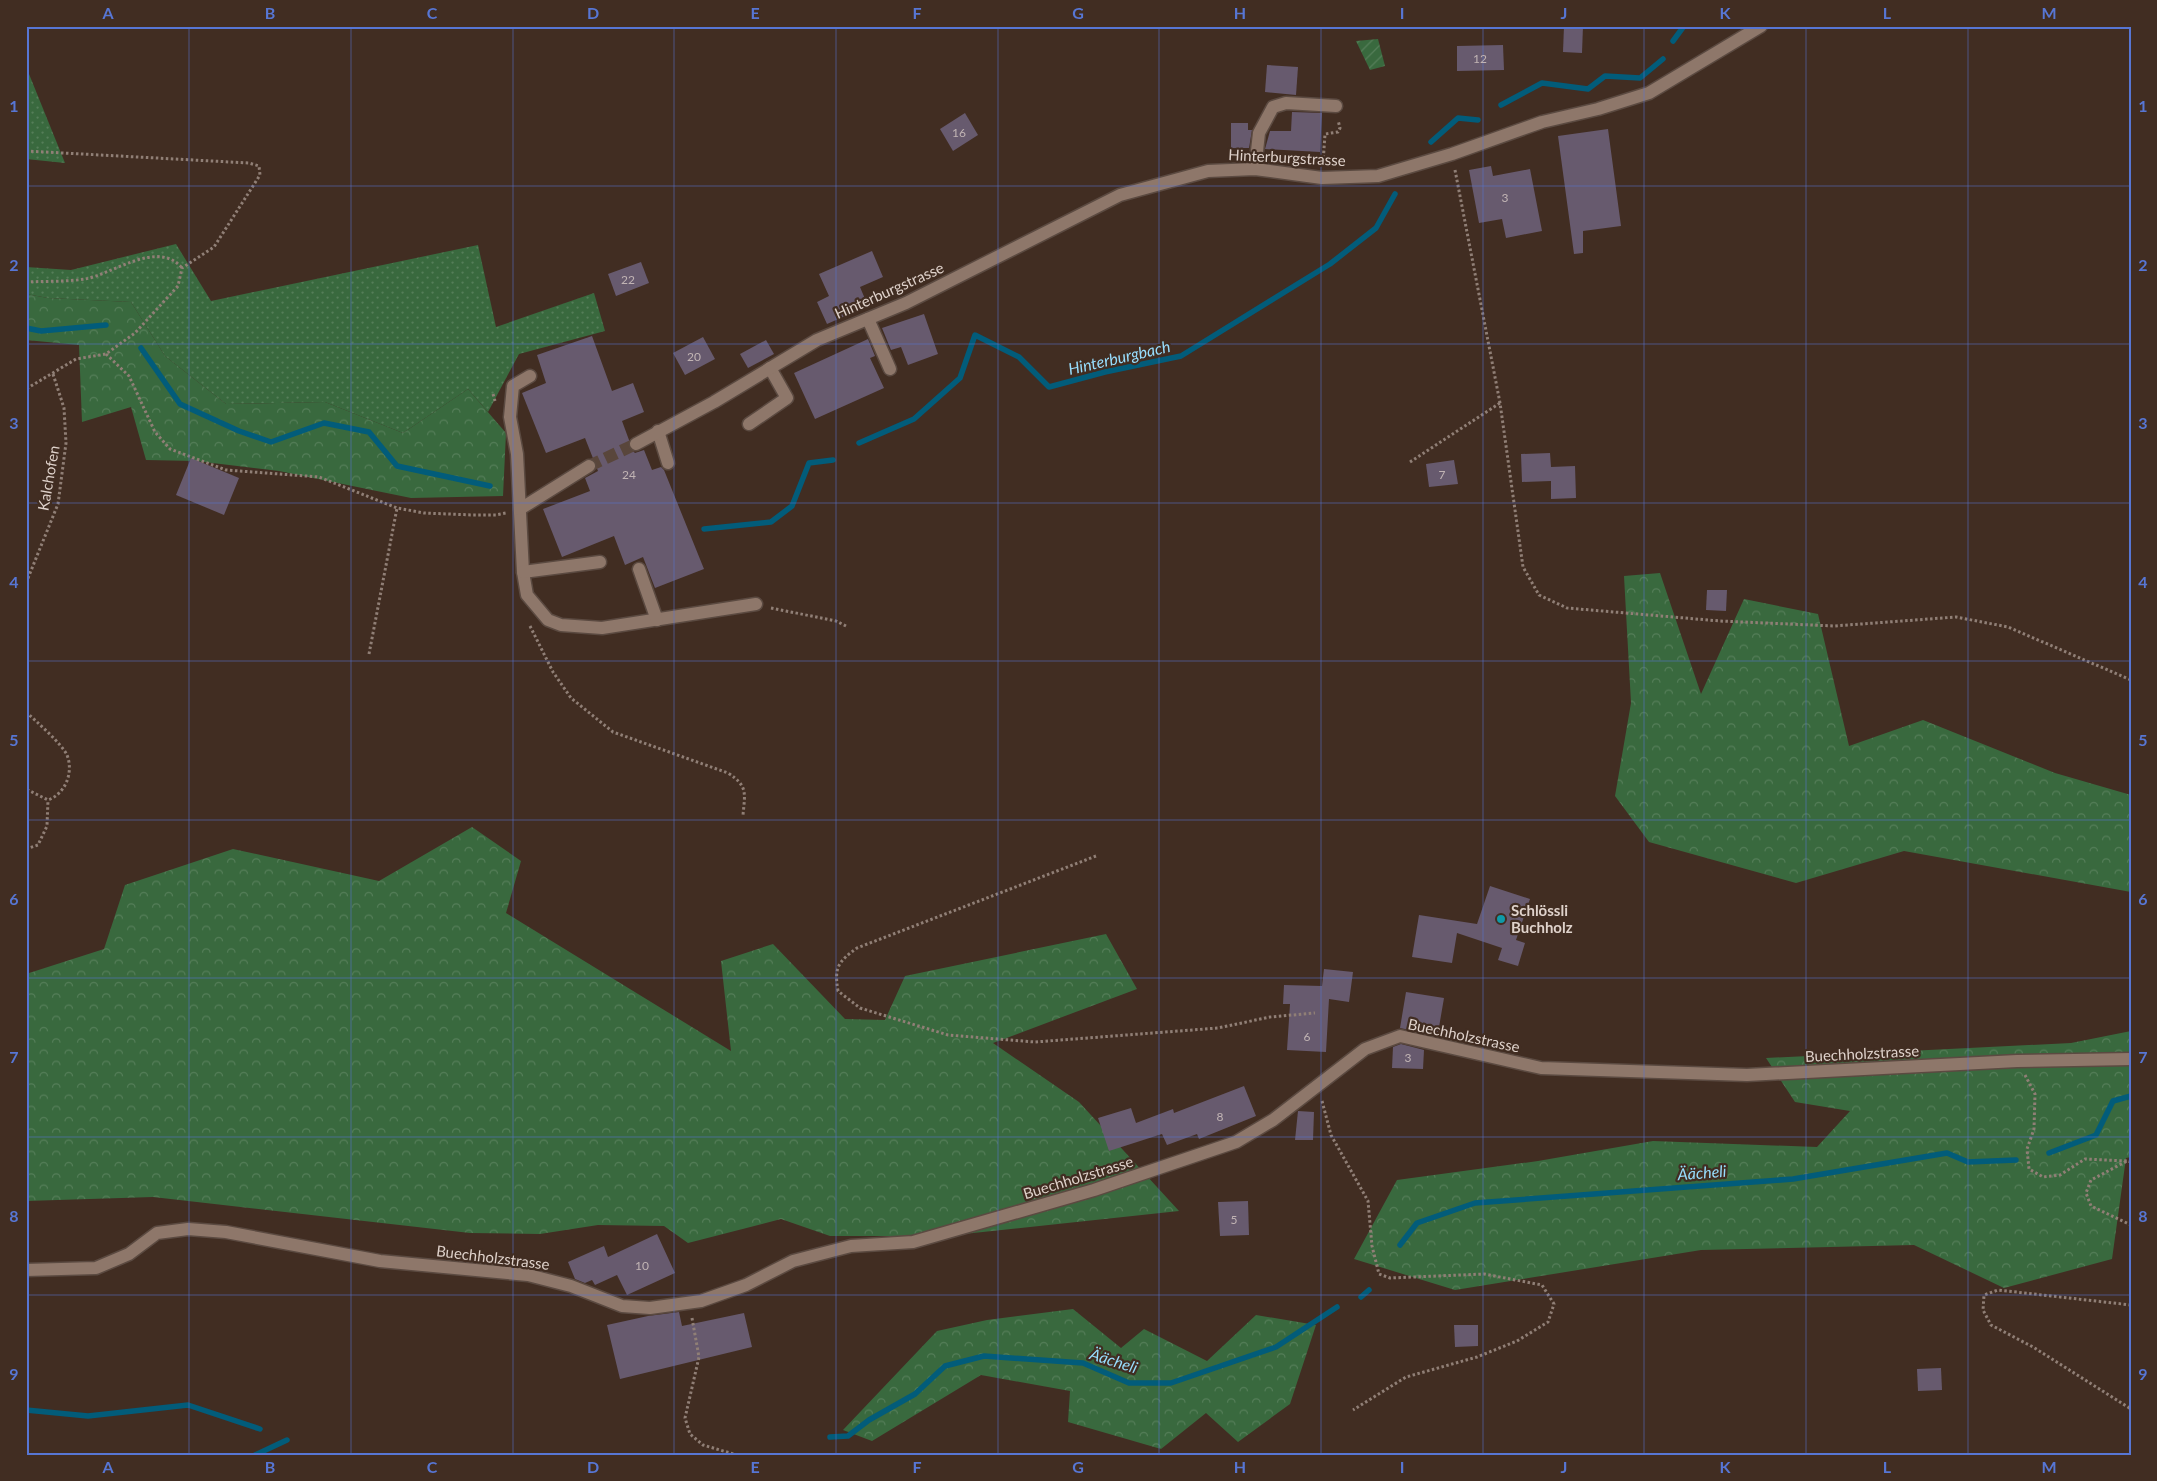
<svg xmlns="http://www.w3.org/2000/svg" width="2157" height="1481" font-family="Lato,sans-serif">
<style>
.grass{fill:url(#grass-dots)}
.forest{fill:url(#forest-crowns)}
.garden{fill:url(#garden-furrows)}
.lines{fill:none;stroke-linecap:round;stroke-linejoin:round}
.stream{stroke:#025c7a;stroke-width:5.5}
.building{fill:#675a6e}
.minor-tunnel{stroke:#59463b;stroke-width:12;stroke-dasharray:12 6;stroke-linecap:butt}
.minor-casing{stroke:#5b4a41;stroke-width:15}
.path{stroke:#907f76;stroke-width:3;stroke-dasharray:2.5 2.5;stroke-linecap:butt}
.minor{stroke:#8e776a;stroke-width:12}
.grid{fill:none;stroke:#5776d4;stroke-width:1;stroke-opacity:0.55}
.culture-dot{fill:#0f9aa8;stroke:#412d22;stroke-width:2}
.labels{text-anchor:middle;dominant-baseline:central;stroke-width:4.5;stroke-linejoin:round;paint-order:stroke}
.number-label{font-size:12px;fill:#c1b4b4}
.street-label{font-size:15px;fill:#dfd2cb;stroke:#412d22}
.poi-label{font-size:15px;font-weight:bold;fill:#dfd2cb;stroke:#412d22;text-anchor:start}
.water-label{font-size:16px;font-style:italic;fill:#97ddfd;stroke:#412d22}
.neatline{fill:none;stroke:#5776d4;stroke-width:2}
.grid-label{font-size:16px;text-anchor:middle;font-weight:bold;fill:#5776d4}
</style>
<defs>
<pattern id="grass-dots" width="8" height="8" patternUnits="userSpaceOnUse" patternTransform="scale(1.25)"><rect width="8" height="8" fill="#39693e"/><path d="M2 2h.1M6 6h.1" fill="none" stroke="#557e59" stroke-width="1.8" stroke-linecap="round"/></pattern>
<pattern id="forest-crowns" width="20" height="18" patternUnits="userSpaceOnUse" patternTransform="scale(1.25)"><rect width="20" height="18" fill="#39693e"/><path d="M2 6a3 3 0 1 1 6 0M12 15a3 3 0 1 1 6 0" fill="none" stroke="#557e59"/></pattern>
<pattern id="garden-furrows" width="10" height="10" patternUnits="userSpaceOnUse" patternTransform="scale(1.25)"><rect width="10" height="10" fill="#39693e"/><path d="M-1 1l2-2M0 10L10 0M9 11l2-2" fill="none" stroke="#557e59"/></pattern>
</defs>
<rect width="100%" height="100%" fill="#412d22"/>
<g class="grass">
<polygon points="29,74 65,163 26,159 26,75"/>
<polygon points="176,244 211,301 478,245 496,327 594,293 605,331 519,354 488,412 468,389 403,433 325,402 226,404 165,356 131,302 48,298 26,294 26,267 71,270"/>
</g>
<g class="forest">
<polygon points="26,294 48,298 131,302 165,356 226,404 325,402 403,433 468,389 506,433 503,496 411,498 279,471 196,461 146,460 131,407 82,422 79,345 26,340"/>
<polygon points="1660,573 1701,694 1744,599 1818,614 1849,746 1923,720 2055,773 2131,795 2131,892 1904,851 1796,883 1649,842 1615,796 1631,703 1624,576"/>
<polygon points="472,827 521,861 506,913 731,1051 721,961 773,944 845,1019 885,1020 905,976 1106,934 1137,989 993,1043 1079,1102 1179,1211 945,1236 830,1236 781,1219 688,1243 664,1226 598,1225 540,1234 470,1233 153,1197 26,1201 26,974 104,949 125,885 233,849 379,881"/>
<polygon points="2131,1031 2131,1157 2126,1158 2112,1259 2004,1288 1914,1245 1701,1250 1455,1290 1354,1259 1397,1180 1538,1161 1653,1141 1817,1147 1850,1111 1795,1102 1766,1058 2071,1043"/>
<polygon points="1073,1309 1121,1348 1144,1329 1207,1361 1256,1315 1316,1325 1290,1404 1238,1442 1206,1413 1161,1449 1068,1422 1070,1391 981,1375 872,1441 843,1430 937,1331 987,1320"/>
</g>
<polygon class="garden" points="1378,39 1385,66 1370,70 1356,41"/>
<g class="lines">
<g class="stream">
<polyline points="1673,41 1684,26"/>
<polyline points="1501,105 1542,83 1588,89 1605,76 1640,78 1663,59"/>
<polyline points="1431,142 1458,118 1478,120"/>
<polyline points="26,328 41,331 106,325"/>
<polyline points="141,348 180,404 239,431 271,442 324,423 369,432 397,466 490,486"/>
<polyline points="859,443 914,419 960,378 975,335 1019,357 1049,387 1105,372 1181,356 1330,264 1376,228 1395,194"/>
<polyline points="704,529 771,522 792,506 809,463 833,460"/>
<polyline points="2049,1153 2096,1135 2113,1101 2131,1096"/>
<polyline points="1400,1245 1417,1223 1475,1203 1793,1179 1947,1153 1968,1162 2016,1160"/>
<polyline points="1361,1297 1369,1290"/>
<polyline points="26,1410 88,1416 188,1405 260,1429"/>
<polyline points="830,1437 848,1436 869,1420 915,1394 945,1366 984,1356 1083,1363 1129,1383 1171,1383 1276,1347 1337,1307"/>
<polyline points="255,1455 287,1440"/>
</g>
</g>
<g class="building">
<polygon points="1564,26 1583,26 1582,53 1563,52"/>
<polygon points="1503,45 1504,70 1457,71 1457,46"/>
<polygon points="1267,65 1298,67 1296,95 1265,92"/>
<polygon points="1292,112 1322,113 1320,152 1265,149 1270,131 1291,131"/>
<polygon points="965,113 978,135 953,151 940,129"/>
<polygon points="1231,123 1248,123 1248,130 1252,130 1249,148 1231,148"/>
<polygon points="1608,129 1621,226 1583,231 1583,253 1574,254 1558,136"/>
<polygon points="1491,166 1493,176 1530,169 1542,231 1506,238 1502,219 1479,223 1469,170"/>
<polygon points="872,251 883,277 860,287 868,306 827,324 817,302 829,296 819,274"/>
<polygon points="641,262 649,283 616,296 608,274"/>
<polygon points="924,314 938,354 908,365 901,347 891,350 882,328"/>
<polygon points="592,336 612,391 633,383 644,412 622,421 629,440 629,447 635,453 644,450 652,470 661,467 664,470 704,569 655,588 643,557 625,565 614,536 562,557 543,509 590,491 585,478 598,471 585,438 546,453 522,393 546,383 537,355"/>
<polygon points="703,337 715,359 685,375 673,353"/>
<polygon points="868,339 875,356 870,358 884,388 815,419 794,373"/>
<polygon points="766,340 774,354 748,368 740,354"/>
<polygon points="1550,453 1551,467 1575,466 1576,498 1551,499 1551,481 1522,482 1521,454"/>
<polygon points="191,458 239,478 224,515 176,495"/>
<polygon points="1454,460 1458,484 1429,487 1426,464"/>
<polygon points="1707,590 1727,590 1726,611 1706,610"/>
<polygon points="1490,886 1530,899 1516,940 1525,943 1518,966 1498,960 1502,948 1457,933 1452,963 1412,957 1419,915 1477,924"/>
<polygon points="1324,969 1353,972 1349,1002 1329,999 1326,1052 1287,1050 1290,1004 1283,1004 1284,985 1322,986"/>
<polygon points="1406,992 1444,998 1438,1033 1424,1031 1424,1033 1400,1028"/>
<polygon points="1401,1044 1424,1050 1423,1069 1392,1068 1393,1047"/>
<polygon points="1244,1086 1256,1116 1199,1139 1197,1134 1167,1145 1162,1134 1109,1151 1098,1118 1131,1108 1136,1123 1173,1109 1174,1113"/>
<polygon points="1298,1111 1314,1112 1313,1140 1295,1140"/>
<polygon points="1248,1201 1249,1235 1220,1236 1218,1202"/>
<polygon points="657,1234 675,1273 627,1295 617,1275 595,1285 592,1280 585,1283 575,1279 568,1262 604,1246 608,1257"/>
<polygon points="679,1312 682,1326 744,1313 752,1347 620,1379 607,1325 648,1316"/>
<polygon points="1454,1325 1478,1325 1478,1346 1455,1347"/>
<polygon points="1941,1368 1942,1390 1918,1391 1917,1369"/>
</g>
<g class="lines">
<polyline class="minor-tunnel" points="589,466 636,444"/>
<g class="minor-casing">
<g id="minor">
<polyline points="1255,169 1259,133 1273,107 1286,103 1336,106"/>
<polyline points="868,319 890,369"/>
<polyline points="530,376 513,386 510,417 517,454 523,572 527,595 548,620 561,625 602,628 756,604"/>
<polyline points="749,424 787,398 770,368"/>
<polyline points="658,431 668,463"/>
<polyline points="636,444 714,402 817,340 906,303 1120,195 1208,171 1255,169 1322,178 1378,176 1452,154 1542,122 1598,109 1649,93 1761,26"/>
<polyline points="520,509 589,466"/>
<polyline points="639,569 657,620"/>
<polyline points="523,572 600,562"/>
<polyline points="26,1270 96,1268 129,1254 157,1233 188,1229 226,1232 380,1261 528,1275 571,1286 622,1306 650,1308 701,1301 746,1285 793,1261 851,1246 913,1242 1094,1190 1236,1142 1273,1120 1365,1049 1400,1036 1541,1068 1747,1075 2017,1061 2131,1059"/>
</g>
</g>
<g class="path">
<polyline points="26,151 249,163 259,166 260,175 214,247 182,268 178,286 135,333 106,354 76,359 26,389"/>
<polyline points="1323,163 1325,134 1338,132 1340,128 1338,120"/>
<polyline points="1455,170 1500,403 1523,567 1539,595 1567,608 1720,621 1834,626 1956,617 2008,627 2131,680"/>
<path d="M26,282C45,281 66,282 85,279C113,274 158,239 182,268"/>
<polyline points="106,354 129,376 155,432 170,449 226,470 319,477 397,508 424,513 473,515 496,515 506,513"/>
<polyline points="493,394 495,401"/>
<polyline points="1410,462 1500,403"/>
<polyline points="26,583 58,504 66,443 64,408 53,374"/>
<polyline points="771,608 836,621 846,626"/>
<path d="M530,626L553,672L571,698L613,732L728,773C748,786 745,793 743,815"/>
<polyline points="369,654 397,508"/>
<path d="M26,712C36,721 62,744 67,755C74,773 65,794 48,800L26,789"/>
<polyline points="26,849 38,845 47,826 48,800"/>
<path d="M1096,856L857,948C838,962 834,967 838,991L860,1008L948,1035L1035,1042L1218,1028L1270,1017L1315,1013"/>
<polyline points="2025,1075 2035,1094 2034,1129 2027,1149 2029,1169 2043,1177 2060,1175 2085,1159 2127,1161"/>
<polyline points="1322,1101 1331,1135 1368,1201 1372,1246 1379,1274 1390,1278 1484,1274 1542,1285 1554,1304 1548,1322 1517,1341 1477,1357 1406,1377 1353,1410"/>
<polyline points="2131,1162 2127,1161 2091,1180 2086,1193 2091,1206 2131,1225"/>
<polyline points="2131,1305 1998,1290 1984,1295 1983,1310 1991,1325 2033,1347 2131,1409"/>
<polyline points="692,1318 699,1357 685,1418 690,1434 703,1445 737,1455"/>
</g>
<use href="#minor" class="minor"/>
</g>
<path class="grid" d="M189,26V1455M351,26V1455M513,26V1455M674,26V1455M836,26V1455M998,26V1455M1159,26V1455M1321,26V1455M1483,26V1455M1644,26V1455M1806,26V1455M1968,26V1455M26,186H2131M26,344H2131M26,503H2131M26,661H2131M26,820H2131M26,978H2131M26,1137H2131M26,1295H2131"/>
<circle class="culture-dot" cx="1501" cy="919" r="5"/>
<g class="labels">
<g class="number-label">
<text x="1480" y="58">12</text>
<text x="959" y="132">16</text>
<text x="1505" y="197">3</text>
<text x="628" y="279">22</text>
<text x="694" y="356">20</text>
<text x="629" y="474">24</text>
<text x="1442" y="474">7</text>
<text x="1307" y="1036">6</text>
<text x="1408" y="1057">3</text>
<text x="1220" y="1116">8</text>
<text x="1234" y="1219">5</text>
<text x="642" y="1265">10</text>
</g>
<g class="street-label">
<text transform="translate(1287 157) rotate(3)">Hinterburgstrasse</text>
<text transform="translate(889 290) rotate(-24)">Hinterburgstrasse</text>
<text transform="translate(48 478) rotate(-80)">Kalchofen</text>
<text transform="translate(1464 1035) rotate(12)">Buechholzstrasse</text>
<text transform="translate(1862 1053) rotate(-3)">Buechholzstrasse</text>
<text transform="translate(1078 1177) rotate(-17)">Buechholzstrasse</text>
<text transform="translate(493 1257) rotate(7)">Buechholzstrasse</text>
</g>
<g class="poi-label">
<text x="1511" y="910">Schlössli<tspan x="1511" dy="17">Buchholz</tspan></text>
</g>
<g class="water-label">
<text transform="translate(1119 357) rotate(-13)">Hinterburgbach</text>
<text transform="translate(1702 1172) rotate(-4)">Äächeli</text>
<text transform="translate(1114 1360) rotate(18)">Äächeli</text>
</g>
</g>
<rect width="2157" height="1481" fill="none" stroke="#412d22" stroke-width="55"/>
<rect x="28" y="28" width="2102" height="1426" class="neatline"/>
<g class="grid-label">
<text x="108" y="19">A</text>
<text x="270" y="19">B</text>
<text x="432" y="19">C</text>
<text x="593" y="19">D</text>
<text x="755" y="19">E</text>
<text x="917" y="19">F</text>
<text x="1078" y="19">G</text>
<text x="1240" y="19">H</text>
<text x="1402" y="19">I</text>
<text x="1564" y="19">J</text>
<text x="1725" y="19">K</text>
<text x="1887" y="19">L</text>
<text x="2049" y="19">M</text>
<text x="14" y="112">1</text>
<text x="2143" y="112">1</text>
<text x="14" y="271">2</text>
<text x="2143" y="271">2</text>
<text x="14" y="429">3</text>
<text x="2143" y="429">3</text>
<text x="14" y="588">4</text>
<text x="2143" y="588">4</text>
<text x="14" y="746">5</text>
<text x="2143" y="746">5</text>
<text x="14" y="905">6</text>
<text x="2143" y="905">6</text>
<text x="14" y="1063">7</text>
<text x="2143" y="1063">7</text>
<text x="14" y="1222">8</text>
<text x="2143" y="1222">8</text>
<text x="14" y="1380">9</text>
<text x="2143" y="1380">9</text>
<text x="108" y="1473">A</text>
<text x="270" y="1473">B</text>
<text x="432" y="1473">C</text>
<text x="593" y="1473">D</text>
<text x="755" y="1473">E</text>
<text x="917" y="1473">F</text>
<text x="1078" y="1473">G</text>
<text x="1240" y="1473">H</text>
<text x="1402" y="1473">I</text>
<text x="1564" y="1473">J</text>
<text x="1725" y="1473">K</text>
<text x="1887" y="1473">L</text>
<text x="2049" y="1473">M</text>
</g>
</svg>
